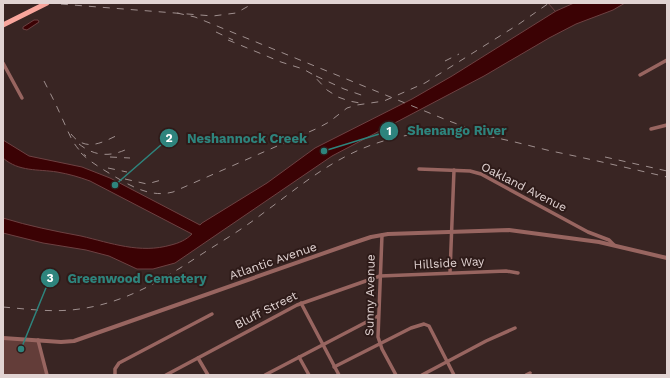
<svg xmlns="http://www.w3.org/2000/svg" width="670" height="378" font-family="'Work Sans',sans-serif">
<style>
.green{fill:#633d39}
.water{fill:#3b0204;stroke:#6d4142}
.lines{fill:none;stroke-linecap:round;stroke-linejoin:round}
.stream{stroke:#6d4142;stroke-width:1}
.minor{stroke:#986560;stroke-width:3.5}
.tertiary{stroke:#986560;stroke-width:4}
.primary{stroke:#f8a59c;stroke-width:5}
.rail{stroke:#9f8f8e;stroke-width:1;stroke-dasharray:7 7;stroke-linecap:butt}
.labels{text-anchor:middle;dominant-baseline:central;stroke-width:4;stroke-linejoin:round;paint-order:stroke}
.street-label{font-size:12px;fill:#e1d3d2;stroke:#2e1b19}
.leader{fill:none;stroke:#2e847d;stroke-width:1.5}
.callout-dot{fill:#2e847d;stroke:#2e1b19;stroke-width:1.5}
.mark-label{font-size:12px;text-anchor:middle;font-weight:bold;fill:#fff}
.callout-label{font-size:13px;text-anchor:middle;font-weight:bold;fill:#2e847d;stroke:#2e1b19;stroke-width:4;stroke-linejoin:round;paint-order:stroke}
</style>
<rect width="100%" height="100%" fill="#392523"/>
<polygon class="green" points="3,338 38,340 47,375 3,375"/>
<g class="water">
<path d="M574,3H625L613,10L576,24L549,38L484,76L332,156L175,263L153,269H137L109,256L86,250L43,243L3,233V218C29,226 54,231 81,236C111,243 140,254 171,245C179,243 186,240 192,234L90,181C79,177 69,174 57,172C38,169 19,172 3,158V140L29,156L82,167L110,178L200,225L202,223L267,183L315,148L412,99L452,76L556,11Z"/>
<polygon points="34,20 38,20 39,22 27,30 23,29 23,27"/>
</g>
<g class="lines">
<polyline class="stream" points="548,3 555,11"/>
<g class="minor">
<polyline points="3,63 22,98"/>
<polyline points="640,75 667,60"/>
<polyline points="651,129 667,125"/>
<polyline points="419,169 470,171 481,174 588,232 609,240 614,245"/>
<polyline points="382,235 378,337 382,349 396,375"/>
<polyline points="450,273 454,170"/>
<polyline points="301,303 339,375"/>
<polyline points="38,340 47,375"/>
<polyline points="299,357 309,375"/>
<polyline points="198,358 208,375"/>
<polyline points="334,367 411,328 424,324 429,326 454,375"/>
<polyline points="115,375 115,369 119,363 212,314"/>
<polyline points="166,375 297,305 380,276 506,271 518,273"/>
<polyline points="265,375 378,316"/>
<polyline points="422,375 486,341 515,328"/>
<polyline points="526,375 530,373"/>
</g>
<polyline class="tertiary" points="3,338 61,342 74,341 350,244 371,237 388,234 509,230 599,242 667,258"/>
<polyline class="primary" points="3,25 47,3"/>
<g class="rail">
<polyline points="47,3 213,16 236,13 254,3"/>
<polyline points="177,13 195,17 449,121 471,129"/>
<polyline points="216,32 233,40"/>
<polyline points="228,40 281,62 303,69 312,74 327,90 338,97 349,101 360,103"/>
<polyline points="445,61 459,54"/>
<polyline points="316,76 344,89 364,96"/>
<path d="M44,81C50,93 56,104 61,116C68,130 72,146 86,156"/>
<path d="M71,134C86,153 103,142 120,134"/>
<path d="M79,144C94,156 109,157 125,150"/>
<path d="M81,153C90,162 101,168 112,175C131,186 150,198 173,192L318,128L329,122L347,108L357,105L384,101L425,83L519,24L549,3"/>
<polyline points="110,157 130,158"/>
<polyline points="605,157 667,171"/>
<polyline points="108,168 127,172"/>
<polyline points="125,179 147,184 165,179"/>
<path d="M3,307C26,309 49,312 71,310C124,305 162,280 205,252C224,240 244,228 262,214C311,178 346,146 409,135C461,126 502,139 551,151C590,159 628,168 667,177"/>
</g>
</g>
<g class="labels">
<g class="street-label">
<text transform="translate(524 187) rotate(27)">Oakland Avenue</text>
<text transform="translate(273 261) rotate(-19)">Atlantic Avenue</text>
<text transform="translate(449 263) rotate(-3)">Hillside Way</text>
<text transform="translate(370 295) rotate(-89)">Sunny Avenue</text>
<text transform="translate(266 310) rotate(-27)">Bluff Street</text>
</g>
</g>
<path class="leader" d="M324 151L389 131M115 185L169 138M21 349L50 278"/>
<g class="callout-dot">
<circle cx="324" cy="151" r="4"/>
<circle cx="115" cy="185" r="4"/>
<circle cx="21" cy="349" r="4"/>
<circle cx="389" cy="131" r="10"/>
<circle cx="169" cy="138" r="10"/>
<circle cx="50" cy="278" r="10"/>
</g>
<g class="mark-label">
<text x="389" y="135">1</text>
<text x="169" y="142">2</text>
<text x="50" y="282">3</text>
</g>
<g class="callout-label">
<text x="457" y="135">Shenango River</text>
<text x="247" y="143">Neshannock Creek</text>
<text x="137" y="283">Greenwood Cemetery</text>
</g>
<rect width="670" height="378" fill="none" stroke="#e1d3d2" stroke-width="8"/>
</svg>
